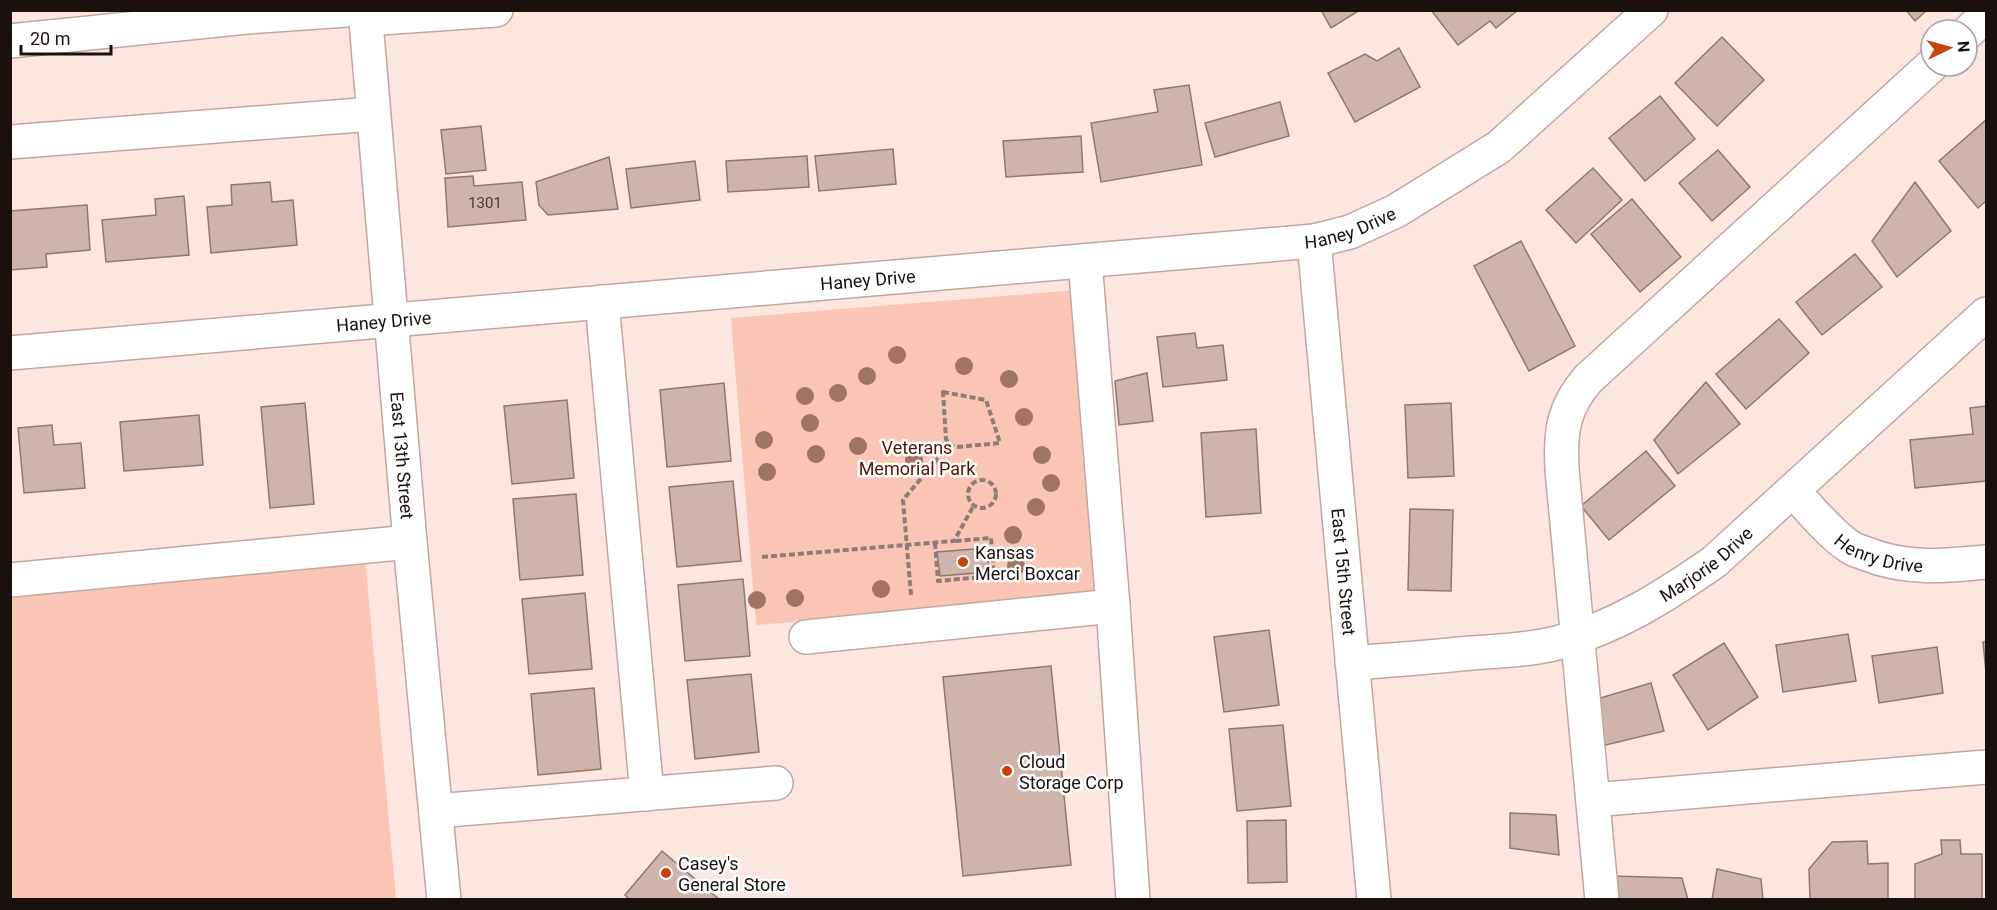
<svg xmlns="http://www.w3.org/2000/svg" width="1997" height="910" font-family="Roboto,sans-serif">
<style>
.green{fill:#fac5b4}
.building{fill:#cfb4ab;stroke:#90786f;stroke-width:1.5}
.lines{fill:none;stroke-linecap:round;stroke-linejoin:round}
.minor-casing{stroke:#c2a79e;stroke-width:36}
.path{stroke:#8d7d78;stroke-width:4;stroke-dasharray:6 3;stroke-linecap:butt}
.minor{stroke:#fff;stroke-width:33}
.tree{fill:#a07364}
.poi-dot{fill:#c94308;stroke:#fff;stroke-width:2}
.labels{text-anchor:middle;dominant-baseline:central;stroke-width:5;stroke-linejoin:round;paint-order:stroke}
.number-label{font-size:15px;fill:#473a35}
.street-label{font-size:18px;fill:#1a110e;stroke:#fff}
.park-label{font-size:18px;fill:#541500;stroke:#fff}
.poi-label{font-size:18px;fill:#1a110e;stroke:#fff;text-anchor:start}
</style>
<rect width="100%" height="100%" fill="#fde6df"/>
<g class="green">
<polygon points="1078,290 1104,597 756,625 731,318"/>
<polygon points="365,557 396,899 11,900 11,588"/>
</g>
<g class="building">
<polygon points="1321,10 1360,10 1331,28"/>
<polygon points="1431,10 1518,10 1496,28 1490,21 1458,45"/>
<polygon points="1906,10 1927,10 1915,21"/>
<polygon points="1722,37 1764,80 1717,126 1675,83"/>
<polygon points="1399,48 1420,87 1355,122 1328,73 1365,54 1377,61"/>
<polygon points="1189,85 1202,165 1101,182 1091,123 1158,112 1154,90"/>
<polygon points="1660,96 1695,139 1645,181 1609,138"/>
<polygon points="1280,102 1289,136 1215,157 1205,123"/>
<polygon points="1986,120 1986,201 1978,208 1939,161"/>
<polygon points="481,126 486,170 446,174 441,130"/>
<polygon points="1081,136 1083,172 1006,177 1003,141"/>
<polygon points="893,149 896,184 819,191 815,156"/>
<polygon points="1718,150 1750,187 1712,221 1679,183"/>
<polygon points="807,156 809,187 728,192 726,161"/>
<polygon points="609,157 618,209 548,215 539,205 536,182"/>
<polygon points="695,161 700,200 631,208 626,169"/>
<polygon points="1593,168 1622,200 1576,243 1546,210"/>
<polygon points="473,176 474,186 522,182 526,220 448,227 445,178"/>
<polygon points="270,182 272,202 293,200 297,245 211,253 207,207 232,205 231,185"/>
<polygon points="1915,182 1951,231 1897,277 1872,241"/>
<polygon points="184,196 189,255 106,262 102,220 156,215 155,199"/>
<polygon points="1632,199 1681,257 1640,292 1591,234"/>
<polygon points="87,205 90,250 46,254 47,267 10,270 10,211"/>
<polygon points="1521,241 1575,346 1529,371 1474,266"/>
<polygon points="1855,254 1882,287 1822,335 1796,302"/>
<polygon points="1779,319 1809,353 1746,409 1716,374"/>
<polygon points="1195,333 1197,348 1223,345 1227,380 1163,387 1157,337"/>
<polygon points="1147,373 1153,421 1119,425 1115,381"/>
<polygon points="1706,382 1740,424 1678,474 1654,440"/>
<polygon points="724,383 731,461 667,467 660,390"/>
<polygon points="567,400 574,478 512,484 504,406"/>
<polygon points="305,403 314,504 270,508 261,407"/>
<polygon points="1451,403 1454,476 1408,478 1405,405"/>
<polygon points="1986,406 1986,481 1915,488 1910,440 1973,434 1970,408"/>
<polygon points="199,415 203,465 124,471 120,422"/>
<polygon points="52,425 54,445 81,443 85,488 24,493 18,428"/>
<polygon points="1256,429 1261,513 1206,517 1201,433"/>
<polygon points="1646,451 1675,486 1609,540 1581,506"/>
<polygon points="733,481 741,561 677,567 669,487"/>
<polygon points="576,494 583,575 520,580 513,499"/>
<polygon points="1410,509 1453,510 1451,591 1408,590"/>
<polygon points="987,548 989,572 940,576 937,552"/>
<polygon points="743,579 750,656 685,661 678,585"/>
<polygon points="585,593 592,669 529,674 522,599"/>
<polygon points="1269,630 1279,705 1224,712 1214,637"/>
<polygon points="1848,634 1856,681 1783,692 1776,645"/>
<polygon points="1986,641 1986,672 1983,642"/>
<polygon points="1724,643 1758,697 1708,730 1673,675"/>
<polygon points="1937,647 1943,693 1879,703 1872,656"/>
<polygon points="1051,666 1071,865 963,876 943,677"/>
<polygon points="751,674 759,752 695,759 687,680"/>
<polygon points="1651,683 1664,731 1597,747 1597,699"/>
<polygon points="594,688 601,769 538,775 531,694"/>
<polygon points="1283,725 1291,806 1237,811 1229,729"/>
<polygon points="1510,813 1556,815 1559,855 1510,848"/>
<polygon points="1286,820 1287,882 1248,883 1247,821"/>
<polygon points="1941,840 1960,840 1961,854 1982,854 1982,899 1915,899 1915,864 1942,854"/>
<polygon points="1867,841 1868,864 1888,863 1888,900 1810,900 1809,869 1832,842"/>
<polygon points="662,851 720,900 630,900 625,895"/>
<polygon points="1717,869 1761,879 1763,900 1712,900"/>
<polygon points="1611,876 1682,878 1688,900 1610,900"/>
</g>
<g class="lines">
<g class="minor-casing">
<g id="minor">
<path id="s1" d="M365,10L410,542L444,900"/>
<polyline points="366,19 496,10"/>
<polyline points="1967,33 1986,15"/>
<polyline points="10,41 247,17 347,10"/>
<polyline points="10,142 373,114"/>
<path id="s2" d="M1314,241L1374,900"/>
<polyline points="1085,261 1113,606 1133,900"/>
<polyline points="602,302 647,794"/>
<path id="s3" d="M10,353L1314,241L1350,232L1396,211L1499,147L1651,10"/>
<path id="s4" d="M1793,491C1809,508 1830,534 1850,547C1854,550 1861,552 1867,554C1906,570 1946,566 1986,562"/>
<polyline points="10,580 410,542"/>
<polyline points="806,637 1113,606"/>
<path id="s5" d="M1352,663C1392,660 1431,657 1471,653C1499,651 1529,650 1557,643C1615,628 1665,596 1714,562L1986,314"/>
<polyline points="1593,800 1986,767"/>
<polyline points="436,811 776,783"/>
<path d="M1602,900L1562,469C1560,432 1563,408 1588,379L1931,66"/>
</g>
</g>
<g class="path">
<polygon points="943,392 986,400 1000,443 957,447 949,445 946,439"/>
<circle cx="982" cy="494" r="14"/>
<polyline points="935,543 938,581 994,576 991,538 955,541"/>
<polyline points="762,557 954,541 974,505"/>
<polyline points="911,595 903,500 949,445"/>
</g>
<use href="#minor" class="minor"/>
</g>
<g class="tree">
<circle cx="897" cy="355" r="9"/>
<circle cx="964" cy="366" r="9"/>
<circle cx="867" cy="376" r="9"/>
<circle cx="1009" cy="379" r="9"/>
<circle cx="838" cy="393" r="9"/>
<circle cx="805" cy="396" r="9"/>
<circle cx="1024" cy="417" r="9"/>
<circle cx="810" cy="423" r="9"/>
<circle cx="764" cy="440" r="9"/>
<circle cx="858" cy="446" r="9"/>
<circle cx="816" cy="454" r="9"/>
<circle cx="1042" cy="455" r="9"/>
<circle cx="914" cy="460" r="9"/>
<circle cx="767" cy="472" r="9"/>
<circle cx="1051" cy="483" r="9"/>
<circle cx="1036" cy="507" r="9"/>
<circle cx="1013" cy="535" r="9"/>
<circle cx="1016" cy="566" r="9"/>
<circle cx="881" cy="589" r="9"/>
<circle cx="795" cy="598" r="9"/>
<circle cx="757" cy="600" r="9"/>
</g>
<g class="poi-dot">
<circle cx="963" cy="562" r="6"/>
<circle cx="1007" cy="771" r="6"/>
<circle cx="666" cy="873" r="6"/>
</g>
<g class="labels">
<g class="number-label">
<text x="485" y="203">1301</text>
</g>
<g class="street-label">
<text stroke="none"><textPath href="#s3" startOffset="1347">Haney Drive</textPath></text>
<text stroke="none"><textPath href="#s3" startOffset="861">Haney Drive</textPath></text>
<text stroke="none"><textPath href="#s3" startOffset="375">Haney Drive</textPath></text>
<text stroke="none"><textPath href="#s1" startOffset="447">East 13th Street</textPath></text>
<text stroke="none"><textPath href="#s4" startOffset="110">Henry Drive</textPath></text>
<text stroke="none"><textPath href="#s5" startOffset="376">Marjorie Drive</textPath></text>
<text stroke="none"><textPath href="#s2" startOffset="332">East 15th Street</textPath></text>
</g>
<g class="park-label">
<text x="917" y="447">Veterans<tspan x="917" dy="21">Memorial Park</tspan></text>
</g>
<g class="poi-label">
<text x="975" y="552">Kansas<tspan x="975" dy="21">Merci Boxcar</tspan></text>
<text x="1019" y="761">Cloud<tspan x="1019" dy="21">Storage Corp</tspan></text>
<text x="678" y="863">Casey's<tspan x="678" dy="21">General Store</tspan></text>
</g>
</g>
<rect width="1997" height="910" fill="none" stroke="#1a110e" stroke-width="24"/>
<g transform="translate(1949 48) rotate(85)"><circle r="28" fill="#ffffff" stroke="#a3a09f" stroke-width="1.5"/>
<path d="M0-4.5L10 22L0 15L-10 22Z" fill="#c94308"/>
<text y="-9" font-size="16" font-weight="bold" text-anchor="middle" fill="#1a110e">N</text>
</g>
<path d="M21 45v9h90v-9" fill="none" stroke="#1a110e" stroke-width="3"/>
<text x="30" y="45" font-size="18" fill="#1a110e" stroke="#ffffff" stroke-width="4.5" paint-order="stroke">20 m</text>
</svg>
